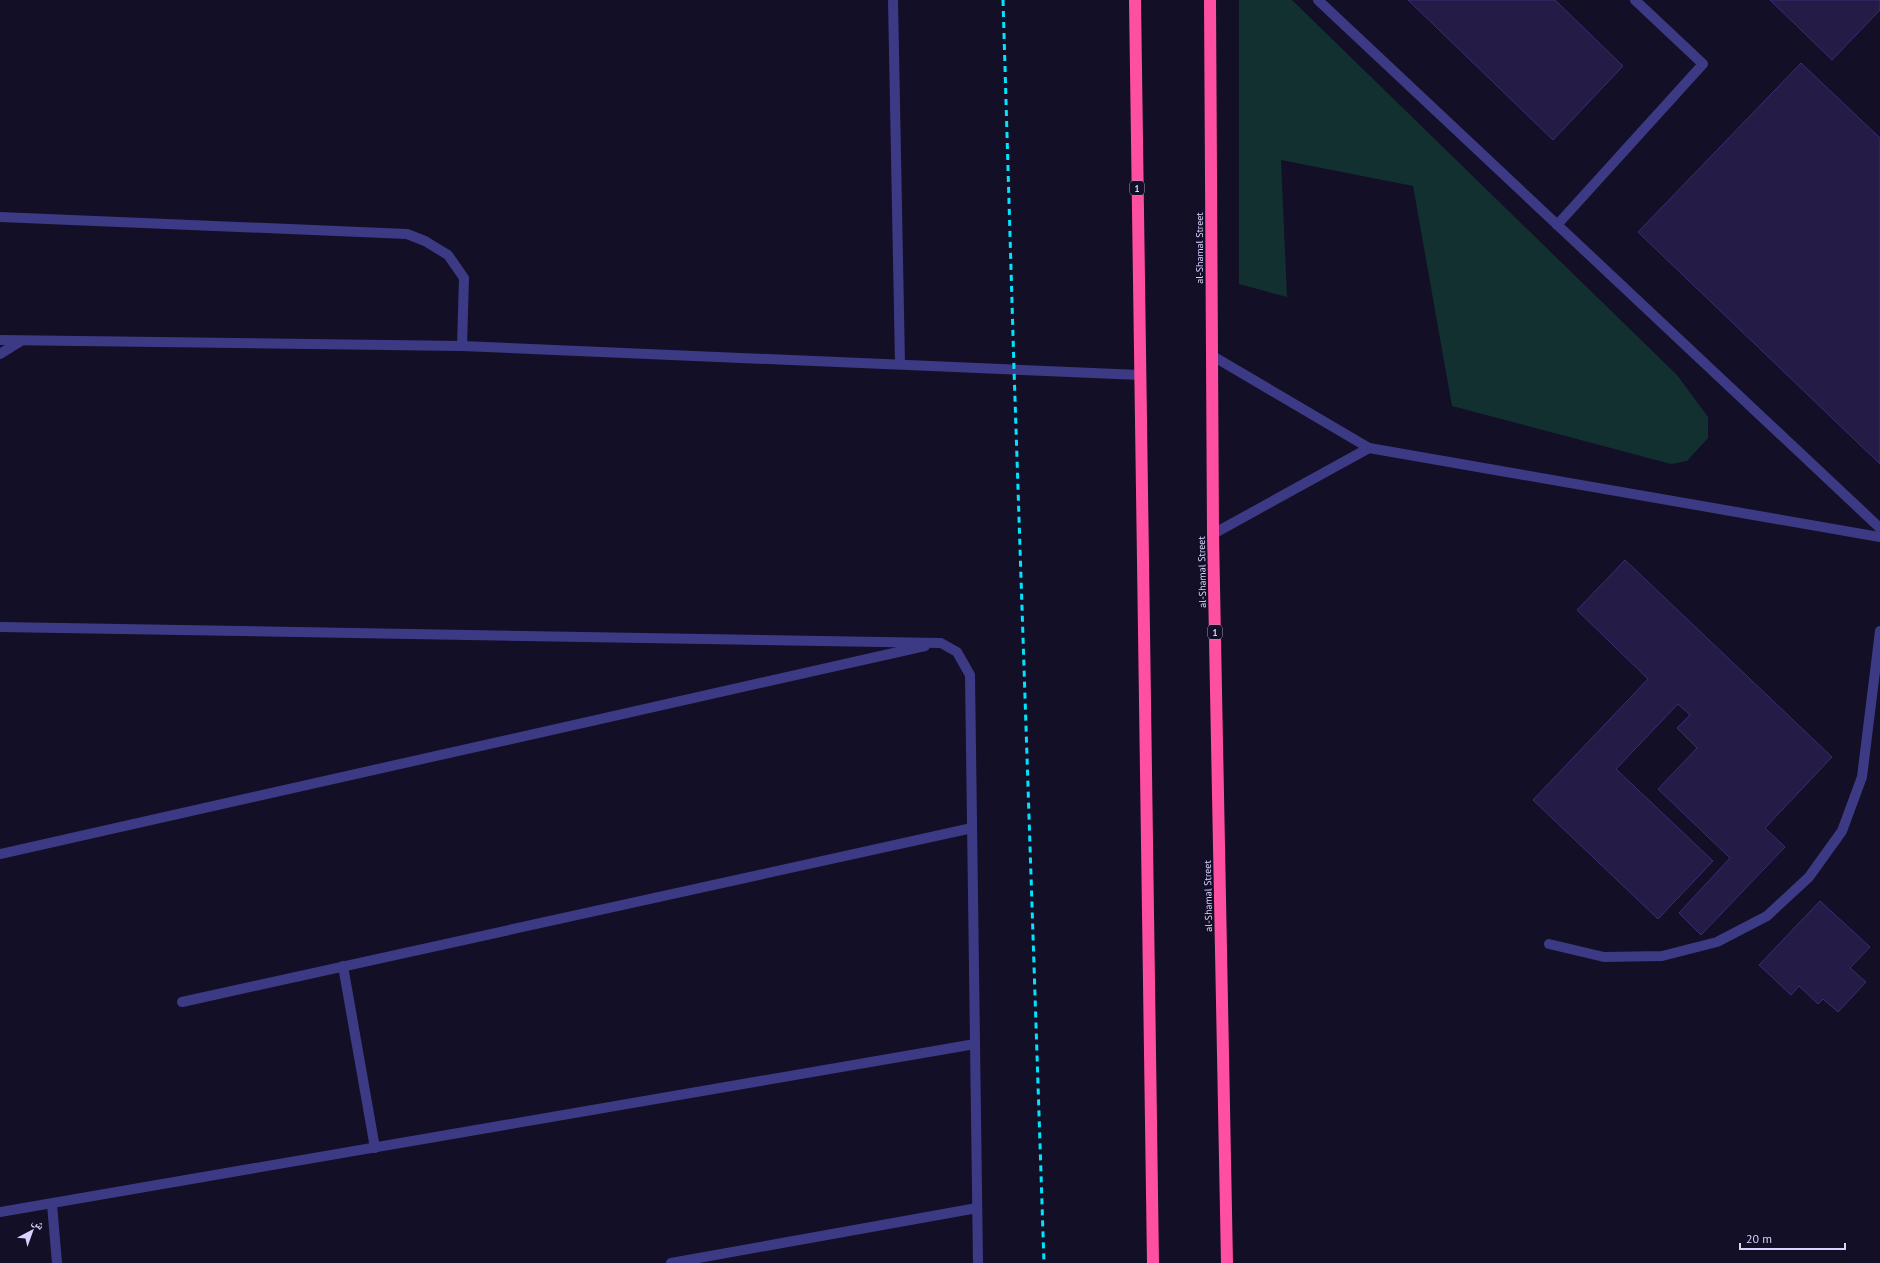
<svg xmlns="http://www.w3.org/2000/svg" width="1880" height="1263" font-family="'PT Sans','Noto Naskh Arabic',sans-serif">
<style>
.green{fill:#12302f}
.building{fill:#241b47;stroke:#3b2d73}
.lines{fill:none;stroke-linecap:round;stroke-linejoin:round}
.minor{stroke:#3d3a85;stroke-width:10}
.highway{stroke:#ff4fa3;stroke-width:12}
.rail{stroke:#00e5ff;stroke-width:3;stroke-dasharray:6 5;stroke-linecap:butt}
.labels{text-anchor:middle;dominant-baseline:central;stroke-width:4;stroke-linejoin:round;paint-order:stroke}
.shield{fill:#130f26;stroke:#9e99be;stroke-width:1}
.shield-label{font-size:9px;font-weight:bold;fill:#d9d4ff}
.street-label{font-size:10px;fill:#d9d4ff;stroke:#130f26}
</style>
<rect width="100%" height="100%" fill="#130f26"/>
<polygon class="green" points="1239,0 1292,0 1677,375 1708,417 1708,438 1687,461 1671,464 1452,406 1413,186 1281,160 1287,297 1239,284"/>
<g class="building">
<polygon points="1408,0 1555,0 1623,66 1553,140"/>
<polygon points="1770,0 1880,0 1880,10 1832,60"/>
<polygon points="1801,63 1880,138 1880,464 1638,232"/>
<polygon points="1625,560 1832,757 1765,828 1785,847 1701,935 1679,913 1730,858 1658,789 1697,748 1677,728 1690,715 1678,704 1616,769 1713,861 1658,919 1533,800 1648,679 1577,610"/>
<polygon points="1820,901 1870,947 1850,968 1866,982 1838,1012 1823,999 1818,1004 1799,986 1791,995 1759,965"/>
</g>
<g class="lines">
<g class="minor">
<polyline points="893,0 900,364"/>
<polyline points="1318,0 1880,528"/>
<polyline points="0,217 407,234 425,241 448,255 464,278 462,346"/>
<polyline points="1557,225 1703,64 1635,0"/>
<polyline points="0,340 462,346 1140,375"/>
<polyline points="0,354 21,341"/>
<polyline points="1211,355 1369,448 1880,537"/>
<polyline points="1213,534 1369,448"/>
<polyline points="0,627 941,643 957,652 970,675 978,1263"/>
<polyline points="0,854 925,646"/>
<polyline points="1549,944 1604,957 1662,956 1717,942 1767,916 1809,877 1842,831 1862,777 1880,631"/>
<polyline points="343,966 375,1148"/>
<polyline points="182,1002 972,828"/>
<polyline points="52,1204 57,1263"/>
<polyline points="0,1212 975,1044"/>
<polyline points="671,1263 977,1208"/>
</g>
<g class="highway">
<polyline points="1135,0 1153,1263"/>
<polyline points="1210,0 1213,534 1227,1263"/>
</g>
<polyline class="rail" points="1003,0 1014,369 1044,1263"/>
</g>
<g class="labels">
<g class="shield">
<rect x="1130" y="181" width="14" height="14" rx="3"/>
<rect x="1208" y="625" width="14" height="14" rx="3"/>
</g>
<g class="shield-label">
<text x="1137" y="188">1</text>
<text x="1215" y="632">1</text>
</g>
<g class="street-label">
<text transform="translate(1199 248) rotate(-90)">al-Shamal Street</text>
<text transform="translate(1202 572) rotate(-91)">al-Shamal Street</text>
<text transform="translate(1208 896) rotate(-91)">al-Shamal Street</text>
</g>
</g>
<g transform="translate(32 1231) rotate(41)" stroke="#130f26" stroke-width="3" paint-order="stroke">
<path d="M0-3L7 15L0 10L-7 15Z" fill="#d9d4ff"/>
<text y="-6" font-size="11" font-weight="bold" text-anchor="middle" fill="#d9d4ff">ش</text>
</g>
<path d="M1740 1243v6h105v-6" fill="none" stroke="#d9d4ff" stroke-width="2"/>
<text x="1746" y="1243" font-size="12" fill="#d9d4ff" stroke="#130f26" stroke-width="3" paint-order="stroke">20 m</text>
</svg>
